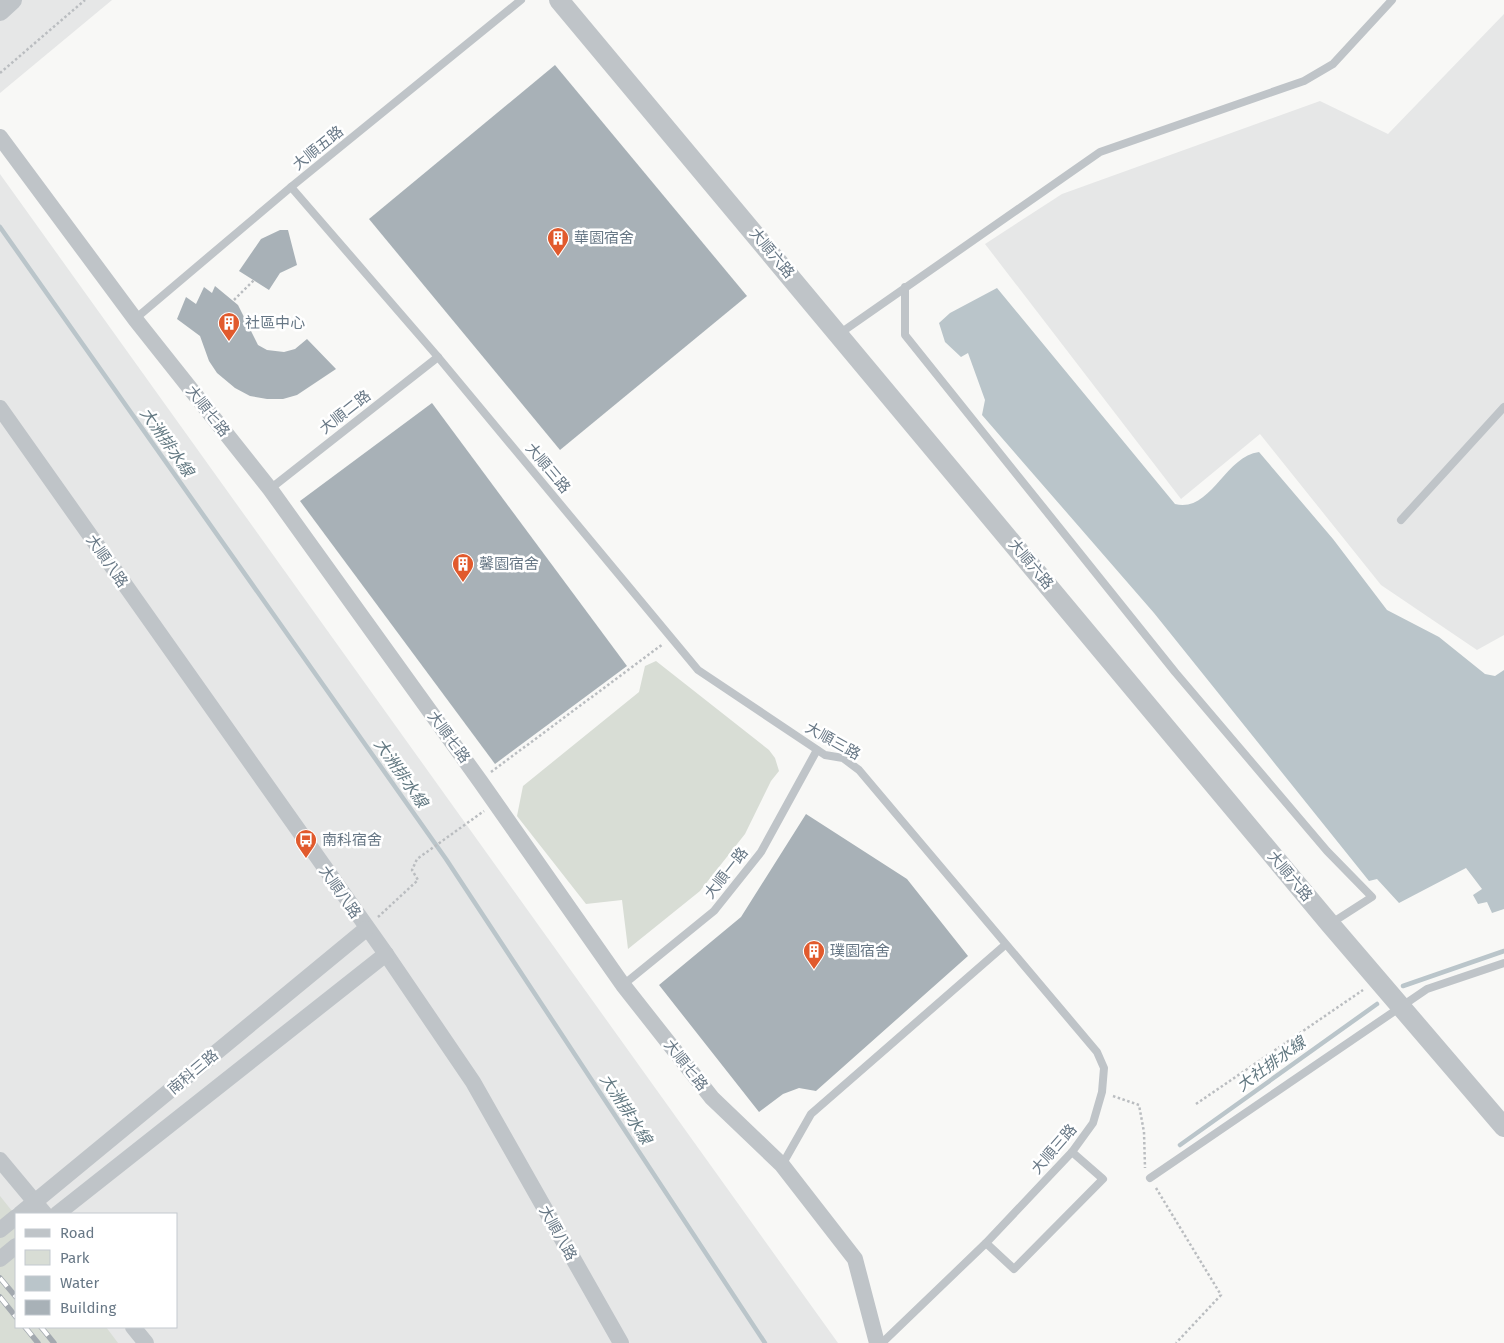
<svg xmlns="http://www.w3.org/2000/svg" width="1504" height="1343" font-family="'Fira Sans','Noto Sans TC',sans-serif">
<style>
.built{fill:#e6e7e7;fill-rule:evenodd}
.green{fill:#d8ddd5}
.water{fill:#bac5ca}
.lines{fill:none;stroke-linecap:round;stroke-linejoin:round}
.stream{stroke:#bac5ca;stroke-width:4.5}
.building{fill:#a8b1b7}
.path{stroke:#babdc0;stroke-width:2.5;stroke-dasharray:2.5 2.5;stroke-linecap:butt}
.service{stroke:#bfc4c8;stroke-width:8}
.minor{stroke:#bfc4c8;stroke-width:16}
.tertiary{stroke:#bfc4c8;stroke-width:20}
.rail-casing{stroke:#a3a9af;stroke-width:5.5}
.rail{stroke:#fff;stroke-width:4;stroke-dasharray:11;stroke-linecap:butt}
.labels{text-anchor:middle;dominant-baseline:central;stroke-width:5;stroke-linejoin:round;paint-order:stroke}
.street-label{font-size:15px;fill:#687886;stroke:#fff}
.poi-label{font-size:15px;fill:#687886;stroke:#fff;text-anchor:start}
.water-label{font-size:16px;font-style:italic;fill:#637982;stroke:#fff}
</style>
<rect width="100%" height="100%" fill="#f8f8f6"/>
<g class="built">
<polygon points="0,0 112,0 0,93"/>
<polygon points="1504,14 1504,635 1477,650 1381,585 1260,434 1181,499 985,244 1062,194 1320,101 1388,134"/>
<path d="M0,174L838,1343H0ZM16,1214H176V1327H16Z"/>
</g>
<g class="green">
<polygon points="656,661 769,750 775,758 779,771 771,781 745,834 700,891 628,949 622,900 586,904 517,816 523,786 639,692 645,666"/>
<polygon points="0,1196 16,1216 16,1327 106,1327 118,1343 0,1343"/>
</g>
<path class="water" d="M997,288L1175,504C1211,513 1224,457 1259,452L1333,539L1387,610L1439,637L1485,674L1495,676L1504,670V909L1492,913L1487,902L1478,904L1473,895L1482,889L1466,868L1399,903L1377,879L1369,881L1154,613L982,415L985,400L968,353L961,357L945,342L939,323L950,313Z"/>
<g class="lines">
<g class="stream">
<polyline points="0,227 446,859 765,1343"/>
<polyline points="1403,986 1504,951"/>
<polyline points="1180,1145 1377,1004"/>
</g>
</g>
<g class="building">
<polygon points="555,65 747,296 560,450 369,219"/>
<polygon points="280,230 288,230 297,265 280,273 269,290 239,271 261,239"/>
<polygon points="215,286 238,305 258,345 267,350 284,352 295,349 307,339 336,369 297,395 283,399 267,399 250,396 235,388 217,373 209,361 200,336 177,319 186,297 196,304 204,287 212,293"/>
<polygon points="432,403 627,666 495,764 300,501"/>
<polygon points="806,814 907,879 968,956 816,1091 799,1088 783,1094 759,1112 659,985 741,917"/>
</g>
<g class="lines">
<g class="path">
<polyline points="0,73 85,0"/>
<polyline points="234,300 254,280"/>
<polyline points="491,772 663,644"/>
<polyline points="378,917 418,880 412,870 417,859 484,811"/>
<polyline points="1113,1096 1139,1105 1144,1132 1145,1168"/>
<polyline points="1196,1104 1363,990"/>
<polyline points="1156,1188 1221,1295 1176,1343"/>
</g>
<g class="service">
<polyline points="291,187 438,357 698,670 825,755 843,758 859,770 1097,1052 1104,1068 1102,1092 1093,1123 1072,1152 986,1243 882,1343"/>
<polyline points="905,287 905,335 1175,672 1327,851 1372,897 1330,924"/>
<polyline points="135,319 291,187 521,0"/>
<polyline points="839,334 1100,152 1304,81 1333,64 1392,0"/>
<polyline points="270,489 438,357"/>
<polyline points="1401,520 1504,407"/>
<polyline points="623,985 714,911 761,852 817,750"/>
<polyline points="782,1165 811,1114 1005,945"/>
<polyline points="1150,1178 1427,989 1504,963"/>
<polyline points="986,1243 1014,1269 1103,1179 1072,1152"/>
</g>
<g class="minor">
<polyline points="0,137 135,319 270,489 480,781 623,985 712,1098 782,1165 855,1259 877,1343"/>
<polyline points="0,408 386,954 473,1082 621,1343"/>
<polyline points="0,1160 45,1214"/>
<polyline points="20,1214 366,929"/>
<polyline points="57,1214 386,954"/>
<polyline points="0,1230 16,1217"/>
<polyline points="0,1259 16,1246"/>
<polyline points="133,1327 146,1343"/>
</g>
<g class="tertiary">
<polyline points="559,0 1330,924 1504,1127"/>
<polyline points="0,11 12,0"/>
</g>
<g class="rail-casing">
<g id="rail">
<polyline points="0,1278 16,1297"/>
<polyline points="0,1297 16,1317"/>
<polyline points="25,1327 38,1343"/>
<polyline points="41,1327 54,1343"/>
</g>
</g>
<use href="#rail" class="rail"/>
</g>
<defs>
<g id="building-pin" transform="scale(1.125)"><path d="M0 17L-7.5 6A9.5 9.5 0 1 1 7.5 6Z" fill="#e15a2d" stroke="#fff"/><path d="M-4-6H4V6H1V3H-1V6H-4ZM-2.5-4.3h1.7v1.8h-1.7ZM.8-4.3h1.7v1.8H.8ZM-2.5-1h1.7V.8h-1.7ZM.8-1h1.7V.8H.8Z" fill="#fff"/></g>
<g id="bus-pin" transform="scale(1.125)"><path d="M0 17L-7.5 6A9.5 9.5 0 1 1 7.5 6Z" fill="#e15a2d" stroke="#fff"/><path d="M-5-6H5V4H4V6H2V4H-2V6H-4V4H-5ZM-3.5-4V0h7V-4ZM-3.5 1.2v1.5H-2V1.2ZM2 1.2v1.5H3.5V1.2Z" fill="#fff"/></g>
</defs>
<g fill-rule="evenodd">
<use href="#building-pin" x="558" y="238"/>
<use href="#building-pin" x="229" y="323"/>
<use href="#building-pin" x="463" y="564"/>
<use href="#bus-pin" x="306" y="840"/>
<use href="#building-pin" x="814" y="951"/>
</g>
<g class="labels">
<g class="street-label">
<text transform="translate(318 148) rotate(-39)">大順五路</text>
<text transform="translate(772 253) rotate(50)">大順六路</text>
<text transform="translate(208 411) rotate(52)">大順七路</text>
<text transform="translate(345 412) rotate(-38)">大順二路</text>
<text transform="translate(548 468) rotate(50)">大順三路</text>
<text transform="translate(107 561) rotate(55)">大順八路</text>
<text transform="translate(1031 564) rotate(50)">大順六路</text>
<text transform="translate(449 737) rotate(54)">大順七路</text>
<text transform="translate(833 741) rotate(29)">大順三路</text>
<text transform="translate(726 873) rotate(-52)">大順一路</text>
<text transform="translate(1290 876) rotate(50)">大順六路</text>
<text transform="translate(340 892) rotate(55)">大順八路</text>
<text transform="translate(686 1065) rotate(52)">大順七路</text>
<text transform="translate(193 1072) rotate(-40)">南科三路</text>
<text transform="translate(1054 1149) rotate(-49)">大順三路</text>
<text transform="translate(558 1233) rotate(61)">大順八路</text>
</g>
<g class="poi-label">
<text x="574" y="238">華園宿舍</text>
<text x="245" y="323">社區中心</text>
<text x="479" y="564">馨園宿舍</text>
<text x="322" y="840">南科宿舍</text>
<text x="830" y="951">璞園宿舍</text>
</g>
<g class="water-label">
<text transform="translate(167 442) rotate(55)">大洲排水線</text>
<text transform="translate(401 773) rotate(55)">大洲排水線</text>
<text transform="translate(1271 1064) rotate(-36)">大社排水線</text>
<text transform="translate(626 1109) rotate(57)">大洲排水線</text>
</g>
</g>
<rect x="15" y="1213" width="162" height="115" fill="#ffffff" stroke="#c3c9cf"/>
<rect x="25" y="1229" width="25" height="8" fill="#bfc4c8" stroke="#c3c9cf"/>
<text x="60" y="1238" font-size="15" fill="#687886">Road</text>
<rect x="25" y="1250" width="25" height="15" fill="#d8ddd5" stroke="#c3c9cf"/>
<text x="60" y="1263" font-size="15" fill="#687886">Park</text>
<rect x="25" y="1276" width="25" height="15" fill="#bac5ca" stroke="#c3c9cf"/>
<text x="60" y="1288" font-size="15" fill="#687886">Water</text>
<rect x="25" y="1300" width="25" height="15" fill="#a8b1b7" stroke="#c3c9cf"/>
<text x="60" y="1313" font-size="15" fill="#687886">Building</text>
</svg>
